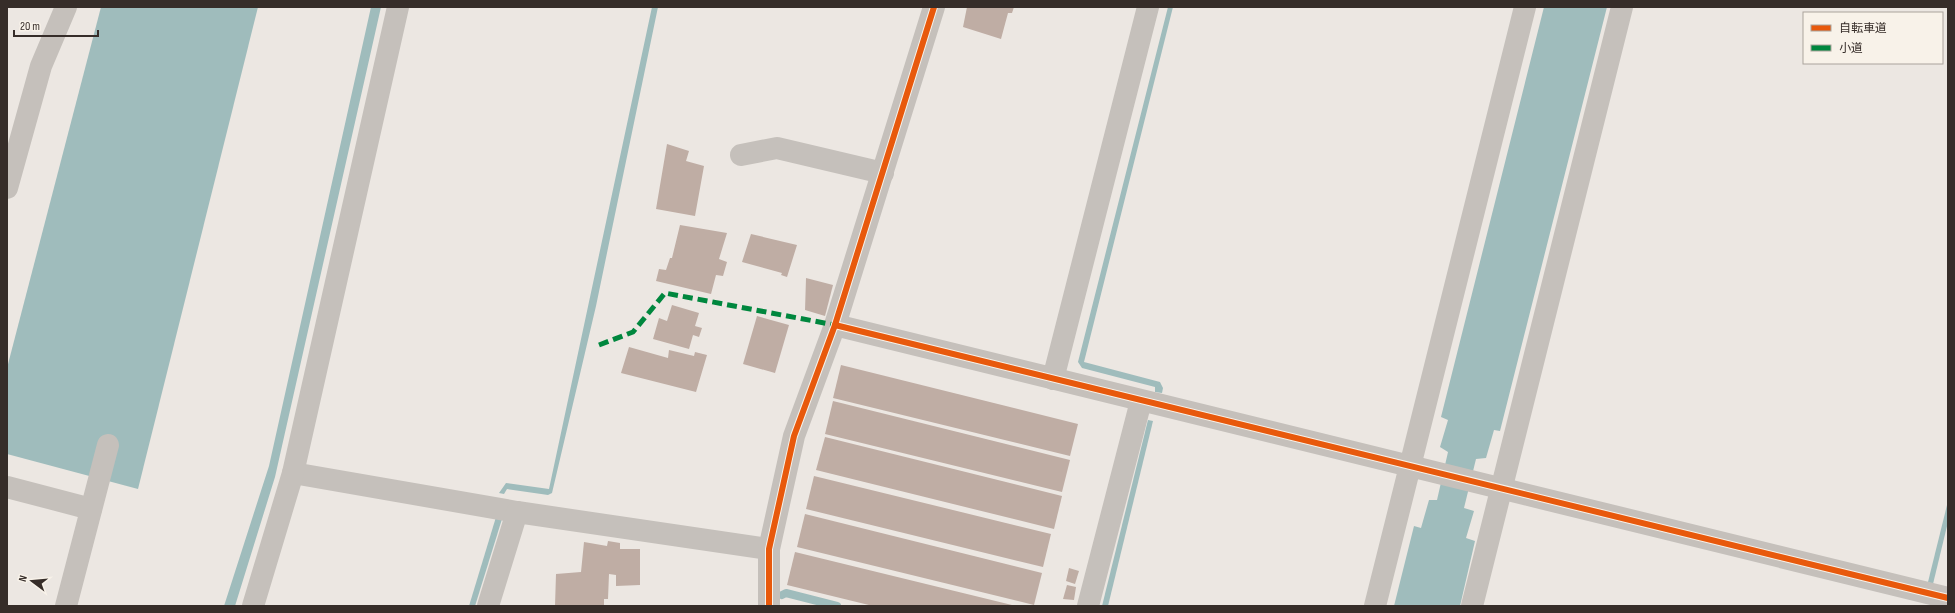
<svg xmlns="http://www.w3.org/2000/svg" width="1955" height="613" font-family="'Sofia Sans Condensed','Noto Sans JP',sans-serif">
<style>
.water{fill:#9fbcbc}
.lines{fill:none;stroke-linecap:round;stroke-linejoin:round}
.stream{stroke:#9fbcbc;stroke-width:8}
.building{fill:#bfada4}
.minor{stroke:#c5c0bb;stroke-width:22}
.quiet{stroke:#00873e;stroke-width:5;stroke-dasharray:10 5;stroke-linecap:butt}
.cycleway-casing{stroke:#f8f2e9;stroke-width:8}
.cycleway{stroke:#e8590c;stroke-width:6}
</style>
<rect width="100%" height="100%" fill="#ece7e2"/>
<g class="water">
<polygon points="101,7 258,7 138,489 7,454 7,368"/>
<polygon points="371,7 381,7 275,477 235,606 224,606 269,466"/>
<polygon points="652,7 658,7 596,306 552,493 548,495 507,489 504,494 499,493 506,483 549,489"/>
<polygon points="1168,7 1173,7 1084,362 1160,382 1163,388 1162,393 1155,392 1155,387 1082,368 1078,362"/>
<polygon points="1544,7 1607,7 1500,431 1494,430 1486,458 1476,459 1464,508 1474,511 1466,538 1475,541 1460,606 1394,606 1414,526 1421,528 1429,500 1437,500 1448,452 1440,447 1448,420 1441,417"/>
<polygon points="1148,420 1153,421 1108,606 1102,606"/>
<polygon points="1948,501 1948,522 1933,584 1928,582"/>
<polygon points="496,517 502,519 475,606 469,606"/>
</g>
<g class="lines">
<polyline class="stream" points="782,595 786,593 837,606"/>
</g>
<g class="building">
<polygon points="967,7 1014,7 1012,13 1008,13 1001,39 963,27"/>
<polygon points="667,144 689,151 686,161 704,166 695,216 656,209"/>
<polygon points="680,225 727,233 719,259 727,262 723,276 716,275 711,294 656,281 659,269 666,270 670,258 672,258"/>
<polygon points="751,234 797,245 787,277 781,275 782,273 742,262"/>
<polygon points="806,278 833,285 825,316 805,310"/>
<polygon points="672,305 699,313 695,326 702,328 699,337 693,335 689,349 653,339 659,318 667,321"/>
<polygon points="757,316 789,325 775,373 743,364"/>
<polygon points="629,347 668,358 669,350 694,356 695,352 707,355 696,392 621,373"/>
<polygon points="841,365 1078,424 1070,456 833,398"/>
<polygon points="833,401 1070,460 1062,492 825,434"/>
<polygon points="825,437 1062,496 1054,529 816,470"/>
<polygon points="814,476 1051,534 1043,567 806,509"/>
<polygon points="805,514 1042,573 1034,605 797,547"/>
<polygon points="608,541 620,543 620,549 640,549 640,585 616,586 616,575 609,574 608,599 604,599 604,606 555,606 556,574 581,572 584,542 607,546"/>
<polygon points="795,552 1012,605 1012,606 873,606 787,585"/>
<polygon points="1069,568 1079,571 1075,584 1066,581"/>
<polygon points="1067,585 1076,587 1074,600 1063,599"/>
</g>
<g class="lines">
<g class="minor">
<polyline points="741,155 777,148 883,173"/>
<polyline points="7,188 41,66 66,7"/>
<polyline points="835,325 1948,598"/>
<polyline points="1053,379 1148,7"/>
<polyline points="293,473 517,512"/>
<polyline points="7,487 91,509"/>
<polyline points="66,606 108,445"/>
<polyline points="253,606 293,473 398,7"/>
<polyline points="488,606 517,512 769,549"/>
<polyline points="769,606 769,549 794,436 835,325 934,7"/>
<polyline points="1088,606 1141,401"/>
<polyline points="1375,606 1525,7"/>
<polyline points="1472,606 1622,7"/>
</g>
<polyline class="quiet" points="599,345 633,332 665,293 835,325"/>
<g class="cycleway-casing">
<g id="cycleway">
<polyline points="835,325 1948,598"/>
<polyline points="769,606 769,549 794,436 835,325 934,7"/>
</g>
</g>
<use href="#cycleway" class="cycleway"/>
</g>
<rect width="1955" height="613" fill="none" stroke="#362d29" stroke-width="16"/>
<rect x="1803" y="12" width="140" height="52" fill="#f8f2e9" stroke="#aaa39c"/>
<rect x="1811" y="25" width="20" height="6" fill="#e8590c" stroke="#aaa39c"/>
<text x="1839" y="32" font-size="12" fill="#362d29">自転車道</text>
<rect x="1811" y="45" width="20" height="6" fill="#00873e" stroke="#aaa39c"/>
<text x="1839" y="52" font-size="12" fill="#362d29">小道</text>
<g transform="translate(32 581) rotate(286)" stroke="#f8f2e9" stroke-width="3" paint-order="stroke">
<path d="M0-3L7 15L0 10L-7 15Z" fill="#362d29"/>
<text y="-6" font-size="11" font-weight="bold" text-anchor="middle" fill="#362d29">N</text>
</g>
<path d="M14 30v6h84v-6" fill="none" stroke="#362d29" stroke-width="2"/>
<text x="20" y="30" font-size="12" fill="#362d29" stroke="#f8f2e9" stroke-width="3" paint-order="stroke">20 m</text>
</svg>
